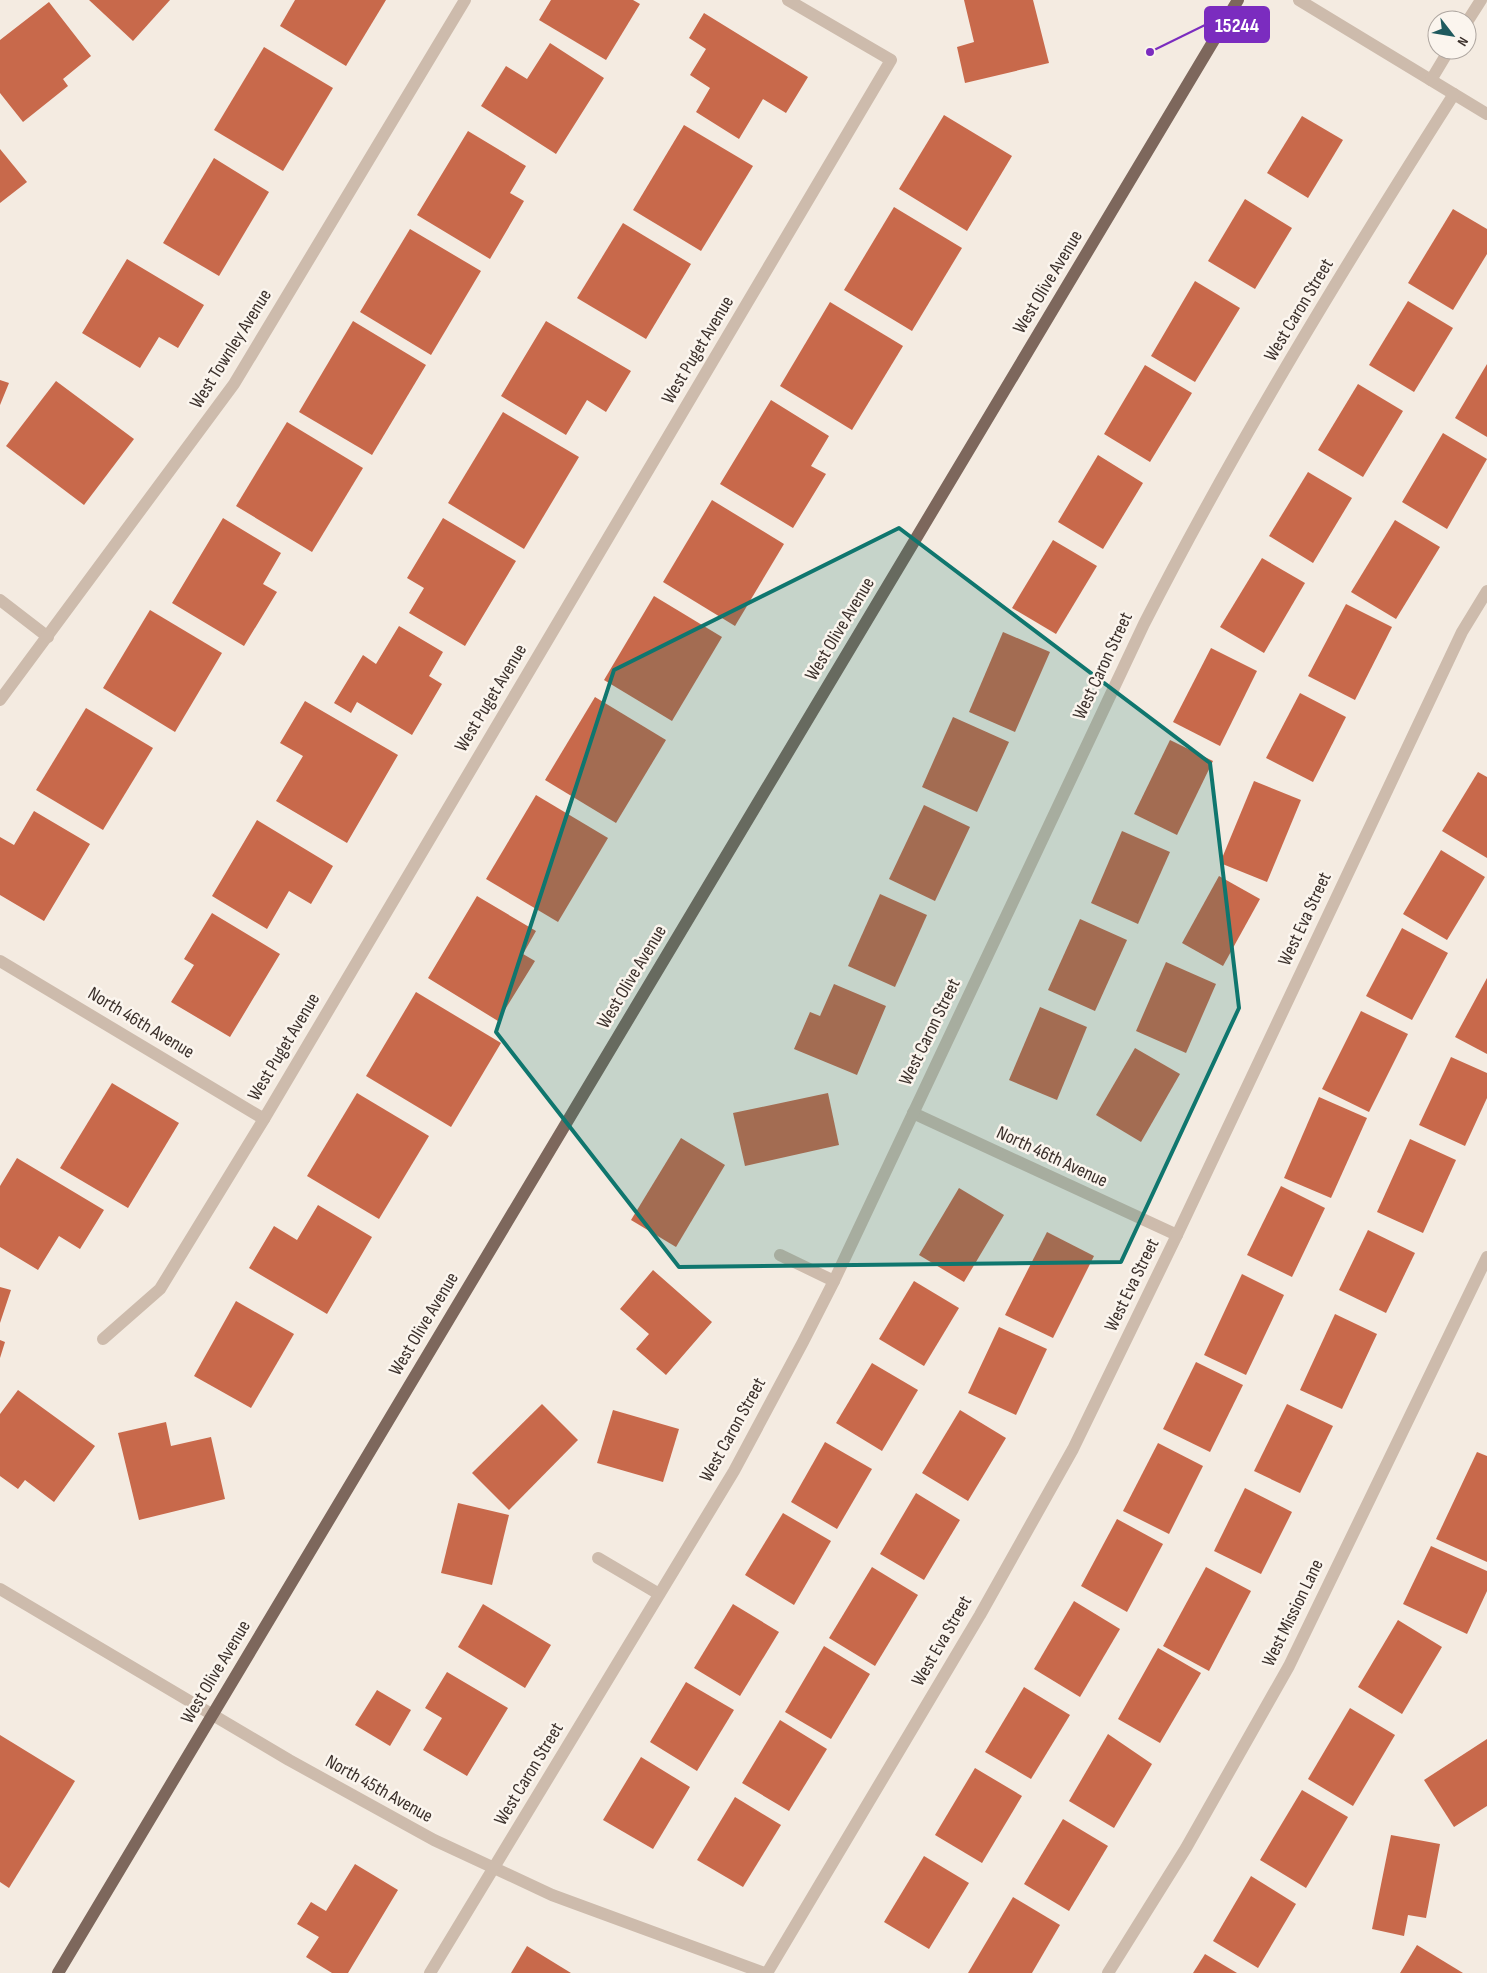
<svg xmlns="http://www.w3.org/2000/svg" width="1487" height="1973" font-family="'Sofia Sans Condensed',sans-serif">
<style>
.building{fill:#c8694b}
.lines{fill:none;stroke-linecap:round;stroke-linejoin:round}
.minor{stroke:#cdbbac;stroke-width:12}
.major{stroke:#7d675c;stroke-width:12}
.marked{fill:#0f766e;fill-opacity:0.2;stroke:#0f766e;stroke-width:4;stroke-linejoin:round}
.labels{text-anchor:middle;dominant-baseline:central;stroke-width:5;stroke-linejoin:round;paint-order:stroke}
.street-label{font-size:19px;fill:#3b302b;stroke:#fbf5ee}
.leader{fill:none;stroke:#7b2cbf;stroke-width:2}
.callout-dot{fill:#7b2cbf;stroke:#fbf5ee;stroke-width:2}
.callout{fill:#7b2cbf;stroke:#7b2cbf;stroke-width:2}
.callout-label{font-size:20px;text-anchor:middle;font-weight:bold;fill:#fff}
</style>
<rect width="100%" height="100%" fill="#f4ebe1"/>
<g class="building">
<polygon points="89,0 170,0 133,41"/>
<polygon points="295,0 386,0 346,66 280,26"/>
<polygon points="551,0 633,0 640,4 606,60 539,20"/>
<polygon points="964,0 1033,0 1049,63 965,83 957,47 974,42"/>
<polygon points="49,2 91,56 63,79 68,86 23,122 0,93 0,40"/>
<polygon points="704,13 808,77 786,113 763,99 739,139 696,112 710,88 690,75 706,49 689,38"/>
<polygon points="550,43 604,78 556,154 481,106 506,66 527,79"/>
<polygon points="264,47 333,88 283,171 214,130"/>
<polygon points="944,115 1012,156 967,231 899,189"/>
<polygon points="1302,116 1343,140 1308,198 1267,173"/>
<polygon points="684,125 753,166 701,251 633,210"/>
<polygon points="468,131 526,166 510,193 524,201 490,259 417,215"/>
<polygon points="0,149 27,182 0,203"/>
<polygon points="214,158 269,192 219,276 163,243"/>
<polygon points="1245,199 1292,228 1255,289 1208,261"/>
<polygon points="894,207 962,248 912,331 844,290"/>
<polygon points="1453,209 1487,229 1487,254 1453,310 1408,283"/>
<polygon points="623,223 691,264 646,339 577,298"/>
<polygon points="410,229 481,271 431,355 360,312"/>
<polygon points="127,259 204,305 178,348 159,337 140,368 82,333"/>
<polygon points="1195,281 1240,308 1195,382 1151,356"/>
<polygon points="1408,301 1453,328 1414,392 1369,365"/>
<polygon points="830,302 903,346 852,430 780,386"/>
<polygon points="353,321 426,365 372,455 299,412"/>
<polygon points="546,321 631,371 606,412 587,400 566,435 501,396"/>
<polygon points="1487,364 1487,437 1455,418"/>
<polygon points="1145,365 1192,393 1150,462 1104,434"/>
<polygon points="0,380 9,383 0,405"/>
<polygon points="56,381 134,439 84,505 6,446"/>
<polygon points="1358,384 1403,411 1363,477 1318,450"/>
<polygon points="771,400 829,436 811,466 826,474 793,528 720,484"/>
<polygon points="503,412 579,457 524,549 448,503"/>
<polygon points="287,422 363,468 312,552 236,506"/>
<polygon points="1443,433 1487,459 1447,529 1402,502"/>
<polygon points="1098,455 1143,483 1103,549 1058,522"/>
<polygon points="1308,472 1352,498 1313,563 1269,536"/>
<polygon points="712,500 784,544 735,626 663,582"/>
<polygon points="223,518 281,553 263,584 277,592 244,646 172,603"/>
<polygon points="443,518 516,561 465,646 409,613 424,588 407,578"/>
<polygon points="1395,520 1440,547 1396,619 1351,592"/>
<polygon points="1053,540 1097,566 1056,634 1012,608"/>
<polygon points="1262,558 1305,583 1264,653 1220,627"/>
<polygon points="654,596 722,637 672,721 604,680"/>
<polygon points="1346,604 1392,627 1355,700 1308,676"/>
<polygon points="150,610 222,653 175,732 103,688"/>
<polygon points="399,626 443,652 429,676 442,684 412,735 357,702 351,713 334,703 363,655 376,664"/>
<polygon points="1003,632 1050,652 1015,732 969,712"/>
<polygon points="1211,648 1257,671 1220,746 1173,722"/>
<polygon points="1300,693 1346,717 1313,782 1266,758"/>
<polygon points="595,697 666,740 616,823 545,780"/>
<polygon points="305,701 398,755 347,843 276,801 303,756 280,743"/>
<polygon points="86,708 153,748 103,830 36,790"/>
<polygon points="953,717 1009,742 977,812 922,787"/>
<polygon points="1170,740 1213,761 1177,835 1134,814"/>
<polygon points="1478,772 1487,777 1487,858 1442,831"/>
<polygon points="1254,781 1301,800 1267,882 1220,863"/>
<polygon points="536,795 608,838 558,922 486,879"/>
<polygon points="924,805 970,827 935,901 889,879"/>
<polygon points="34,811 90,844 44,921 0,895 0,837 14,845"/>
<polygon points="257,820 333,866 311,904 289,891 267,929 212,896"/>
<polygon points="1122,831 1170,852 1138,924 1091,903"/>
<polygon points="1441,850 1485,877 1447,940 1403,914"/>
<polygon points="1219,876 1260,899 1223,966 1182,943"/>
<polygon points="880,894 927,915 895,987 848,966"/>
<polygon points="477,896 536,931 523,954 535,961 498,1021 428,978"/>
<polygon points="212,913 280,954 230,1037 171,1002 194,965 184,959"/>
<polygon points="1080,919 1127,940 1095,1011 1048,990"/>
<polygon points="1402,928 1448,953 1412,1020 1366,996"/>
<polygon points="1166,962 1216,984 1186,1053 1136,1031"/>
<polygon points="1487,978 1487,1054 1455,1037"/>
<polygon points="834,984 886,1006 857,1075 794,1049 810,1012 820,1016"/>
<polygon points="416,992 501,1043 451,1127 366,1076"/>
<polygon points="1040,1007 1087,1027 1057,1100 1009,1080"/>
<polygon points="1361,1011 1408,1034 1369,1112 1322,1089"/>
<polygon points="1135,1048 1180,1074 1141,1142 1096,1115"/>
<polygon points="1451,1057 1487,1073 1487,1098 1465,1146 1419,1125"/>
<polygon points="112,1083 179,1123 128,1208 60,1168"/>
<polygon points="357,1093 429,1136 379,1219 307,1176"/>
<polygon points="828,1093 839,1145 745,1166 733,1113"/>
<polygon points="1319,1097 1367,1118 1331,1198 1284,1178"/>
<polygon points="681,1138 725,1165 676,1247 631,1220"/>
<polygon points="1410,1139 1456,1160 1423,1233 1377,1212"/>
<polygon points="17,1158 104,1210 80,1249 59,1236 38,1270 0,1247 0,1186"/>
<polygon points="1281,1186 1325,1208 1292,1277 1247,1255"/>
<polygon points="959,1188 1004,1215 964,1282 919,1255"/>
<polygon points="318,1205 372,1237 327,1314 249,1268 274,1226 297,1240"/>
<polygon points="1368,1230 1415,1253 1386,1313 1339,1290"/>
<polygon points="1047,1232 1094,1256 1053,1338 1005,1315"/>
<polygon points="653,1270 712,1322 666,1375 636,1349 649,1334 620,1309"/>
<polygon points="1242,1274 1284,1295 1246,1375 1204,1355"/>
<polygon points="914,1281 959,1308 924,1366 879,1339"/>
<polygon points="0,1287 11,1290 0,1323"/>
<polygon points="236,1301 294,1334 251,1408 194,1376"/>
<polygon points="1335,1314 1377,1334 1342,1409 1300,1390"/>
<polygon points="999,1327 1047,1349 1016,1415 968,1393"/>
<polygon points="0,1340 5,1342 0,1358"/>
<polygon points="1196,1362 1243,1385 1210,1452 1163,1429"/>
<polygon points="872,1363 918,1390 882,1451 836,1423"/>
<polygon points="18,1390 95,1446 54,1502 25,1480 18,1489 0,1476 0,1414"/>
<polygon points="542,1404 578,1440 509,1510 472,1473"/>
<polygon points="1287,1404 1333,1426 1300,1493 1254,1471"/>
<polygon points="613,1410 679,1429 663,1482 597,1463"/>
<polygon points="960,1410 1006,1438 968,1501 922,1473"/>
<polygon points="166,1422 171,1446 211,1437 225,1499 139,1520 118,1433"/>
<polygon points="825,1442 872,1469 837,1529 791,1502"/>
<polygon points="1158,1443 1203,1466 1169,1534 1123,1511"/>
<polygon points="1477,1452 1487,1456 1487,1562 1436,1539"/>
<polygon points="1245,1488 1292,1512 1261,1574 1214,1551"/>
<polygon points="916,1493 960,1520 924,1580 880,1554"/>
<polygon points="458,1503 509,1515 492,1585 441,1573"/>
<polygon points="783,1513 831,1541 794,1605 745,1575"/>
<polygon points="1117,1519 1163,1544 1127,1612 1081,1586"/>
<polygon points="1431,1546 1487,1571 1487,1591 1467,1634 1403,1604"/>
<polygon points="872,1567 918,1595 875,1666 829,1638"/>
<polygon points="1206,1567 1251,1591 1209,1671 1163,1646"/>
<polygon points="1074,1601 1120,1629 1080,1697 1034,1669"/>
<polygon points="483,1604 551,1645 525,1688 458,1647"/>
<polygon points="733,1604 779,1632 740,1696 694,1668"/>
<polygon points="1398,1620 1442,1647 1402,1714 1358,1687"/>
<polygon points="824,1646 870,1674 831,1739 785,1712"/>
<polygon points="1158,1648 1201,1673 1160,1743 1118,1719"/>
<polygon points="447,1672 508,1708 467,1776 423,1750 442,1718 425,1708"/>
<polygon points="686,1682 734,1710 697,1771 650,1742"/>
<polygon points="1024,1687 1070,1715 1031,1779 985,1752"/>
<polygon points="377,1690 411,1710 390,1746 355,1725"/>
<polygon points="1350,1708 1395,1735 1353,1806 1308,1779"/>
<polygon points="780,1720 827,1749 789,1811 742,1783"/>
<polygon points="1108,1734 1152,1764 1114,1828 1069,1801"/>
<polygon points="0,1735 75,1781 9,1888 0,1882"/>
<polygon points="1487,1739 1487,1806 1454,1827 1424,1780"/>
<polygon points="641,1757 690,1787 653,1849 603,1820"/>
<polygon points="975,1768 1022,1796 982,1863 935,1835"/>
<polygon points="1302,1790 1348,1817 1306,1888 1260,1860"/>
<polygon points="735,1797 781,1825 743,1887 697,1860"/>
<polygon points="1063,1819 1108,1846 1069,1911 1024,1884"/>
<polygon points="1391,1835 1440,1844 1426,1918 1408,1915 1404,1936 1372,1929"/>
<polygon points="924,1856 969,1883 929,1949 884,1922"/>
<polygon points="355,1864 398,1890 348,1973 332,1973 306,1957 319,1937 297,1924 311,1902 326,1911"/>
<polygon points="1251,1876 1296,1904 1258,1968 1213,1941"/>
<polygon points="1013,1897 1060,1925 1032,1973 968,1973"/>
<polygon points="1417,1945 1463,1973 1400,1973"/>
<polygon points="527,1946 571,1973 511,1973"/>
<polygon points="1205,1954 1237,1973 1193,1973"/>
</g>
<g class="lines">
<g class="minor">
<polyline points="1299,0 1487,114"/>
<polyline points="1467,22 1481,0"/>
<polyline points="1431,80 1449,50"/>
<polyline points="0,600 48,637"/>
<polyline points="0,700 234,384 465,0"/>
<polyline points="0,961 264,1119"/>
<polyline points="913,1113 1177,1235"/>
<polyline points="780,1255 834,1281"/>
<polyline points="103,1339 160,1289 264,1119 891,60 788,0"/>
<polyline points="598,1558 659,1594"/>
<polyline points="0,1589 289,1760 434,1840 552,1895 764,1973"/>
<path d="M430,1973L734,1471L803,1342L834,1281L1144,624C1237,442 1344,267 1454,94"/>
<polyline points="767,1973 980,1615 1073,1449 1177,1235 1462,632 1487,591"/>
<polyline points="1108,1973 1186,1848 1289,1666 1487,1257"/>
</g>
<polyline class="major" points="58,1973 1238,0"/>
</g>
<path class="marked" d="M899,528L1210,763L1239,1008L1121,1262L679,1267L496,1032L614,670Z"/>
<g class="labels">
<g class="street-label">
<text transform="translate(1048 282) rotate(-59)">West Olive Avenue</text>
<text transform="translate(1299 310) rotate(-59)">West Caron Street</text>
<text transform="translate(231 349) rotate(-58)">West Townley Avenue</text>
<text transform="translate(698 350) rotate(-59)">West Puget Avenue</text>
<text transform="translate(840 629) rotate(-59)">West Olive Avenue</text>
<text transform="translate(1103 666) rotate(-65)">West Caron Street</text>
<text transform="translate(491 698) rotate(-59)">West Puget Avenue</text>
<text transform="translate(1305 919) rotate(-65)">West Eva Street</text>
<text transform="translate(632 977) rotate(-59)">West Olive Avenue</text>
<text transform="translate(141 1023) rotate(31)">North 46th Avenue</text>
<text transform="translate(930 1032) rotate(-64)">West Caron Street</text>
<text transform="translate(284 1047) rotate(-59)">West Puget Avenue</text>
<text transform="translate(1052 1157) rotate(25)">North 46th Avenue</text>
<text transform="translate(1132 1285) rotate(-64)">West Eva Street</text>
<text transform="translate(424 1324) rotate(-59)">West Olive Avenue</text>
<text transform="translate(733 1430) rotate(-61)">West Caron Street</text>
<text transform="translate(1293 1613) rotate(-64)">West Mission Lane</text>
<text transform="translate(942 1641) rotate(-60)">West Eva Street</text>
<text transform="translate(216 1672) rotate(-59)">West Olive Avenue</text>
<text transform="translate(529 1774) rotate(-59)">West Caron Street</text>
<text transform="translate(379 1789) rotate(29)">North 45th Avenue</text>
</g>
</g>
<path class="leader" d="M1150 52L1205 25"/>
<circle class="callout-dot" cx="1150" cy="52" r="5"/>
<rect class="callout" x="1205" y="7" width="64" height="35" rx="5"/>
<g class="callout-label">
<text x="1237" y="32">15244</text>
</g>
<g transform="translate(1452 35) rotate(121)"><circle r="24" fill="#fbf5ee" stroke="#aea6a0"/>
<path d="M0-4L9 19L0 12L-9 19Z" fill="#1f5a5e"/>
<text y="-8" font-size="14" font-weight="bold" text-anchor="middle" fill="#3b302b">N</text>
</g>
</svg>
